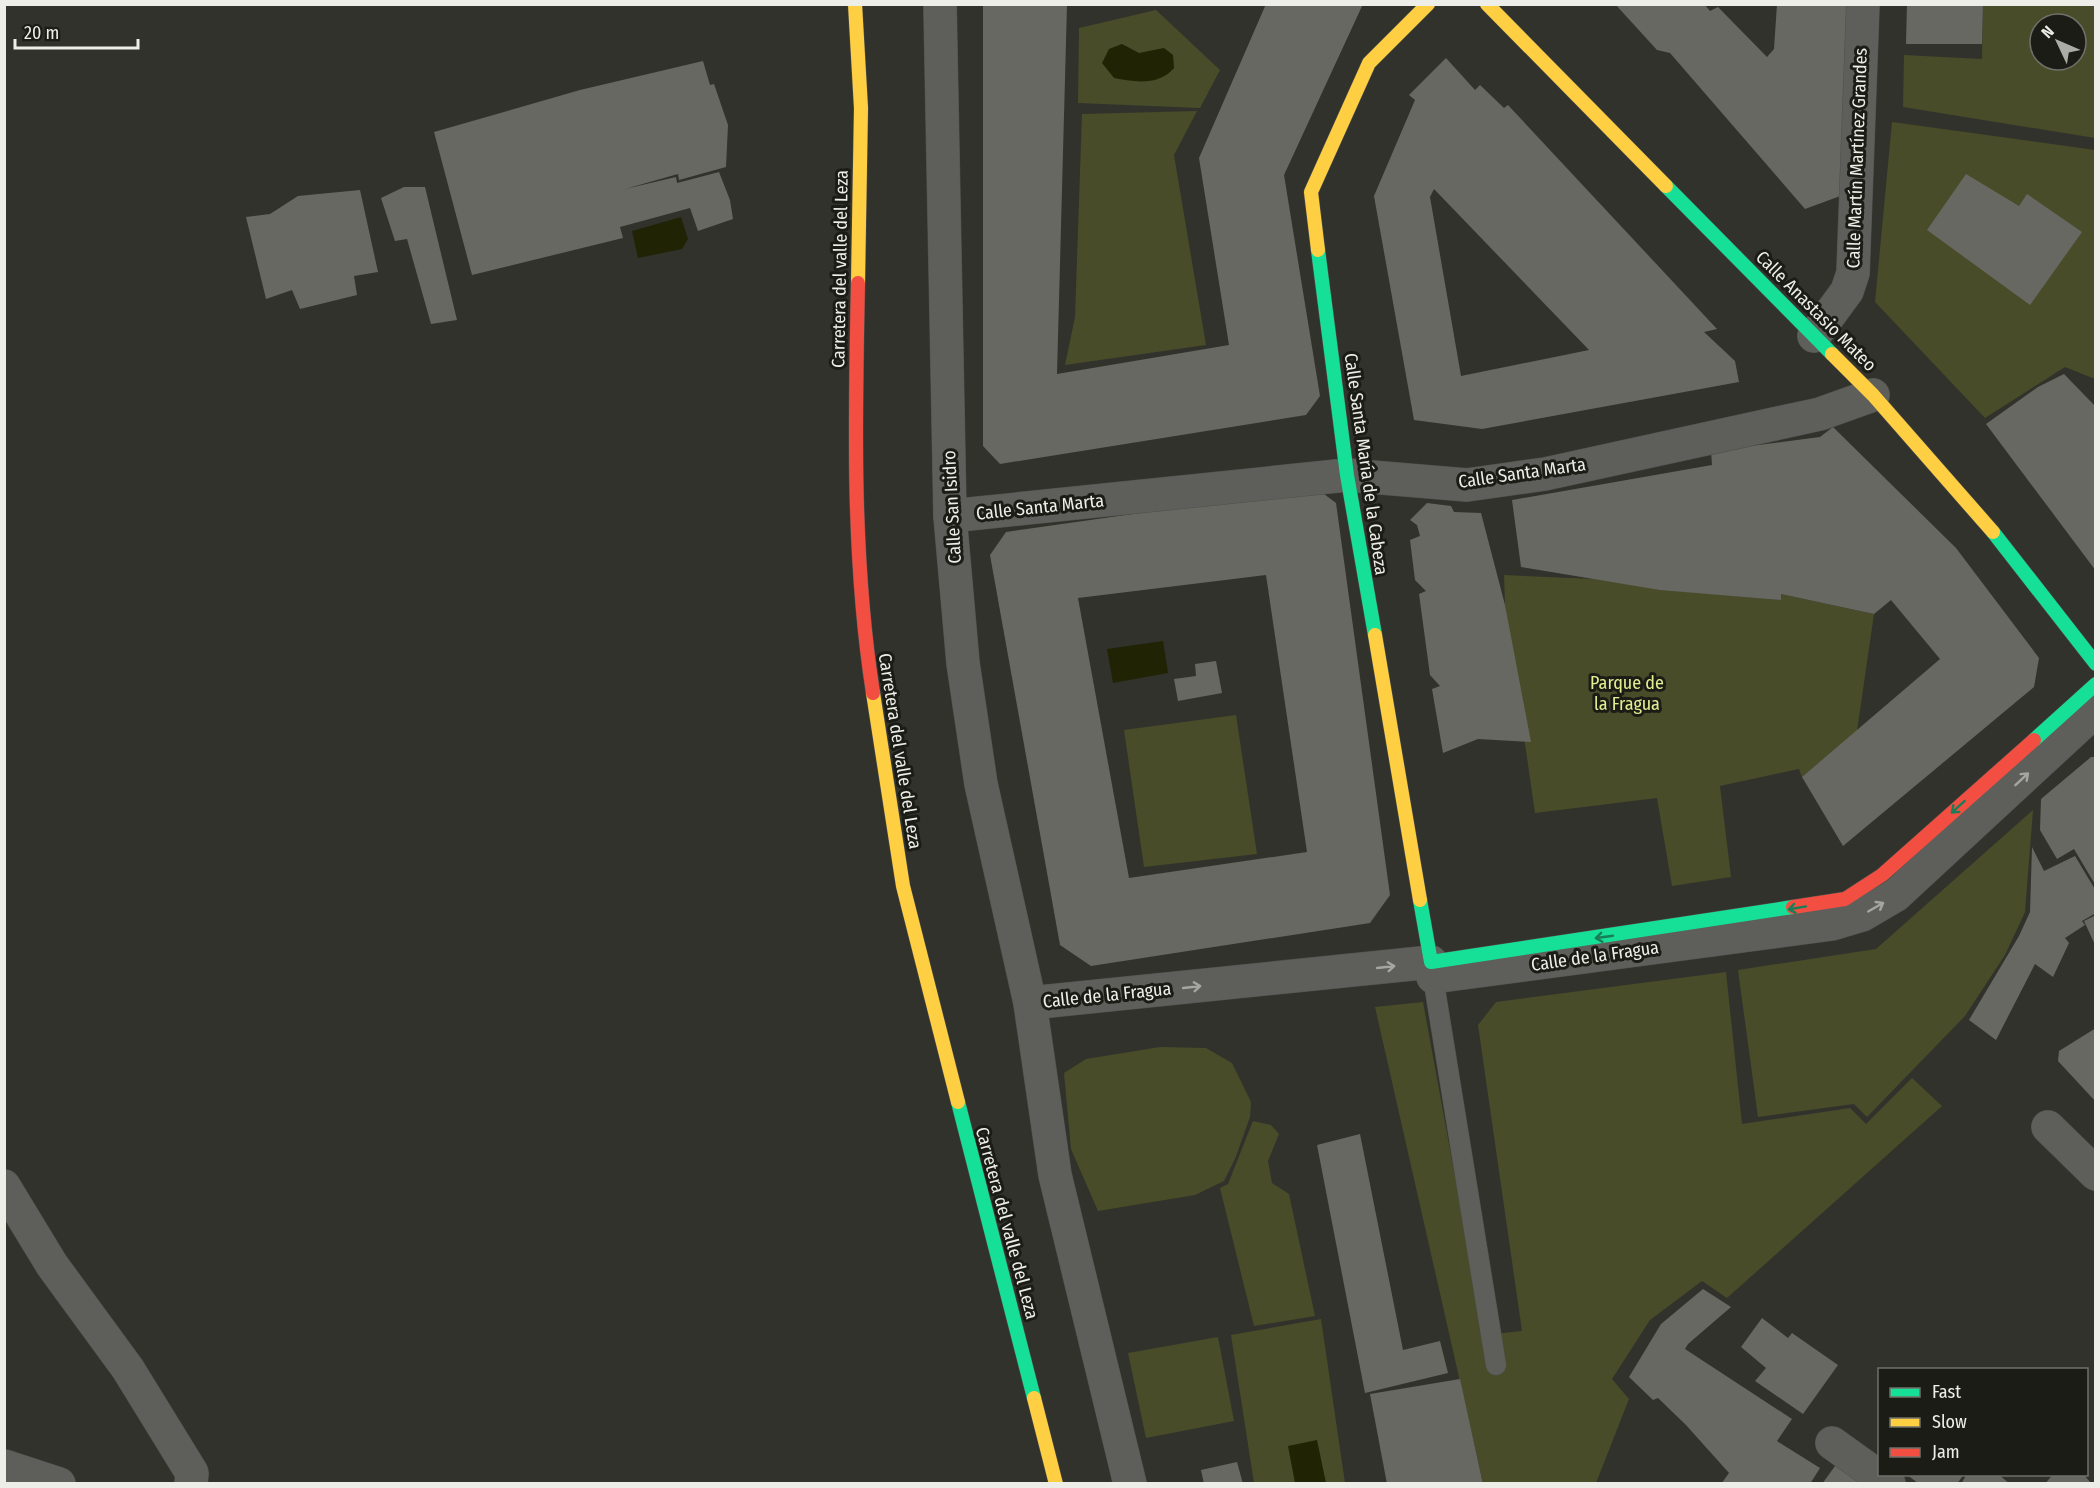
<svg xmlns="http://www.w3.org/2000/svg" width="2100" height="1488" font-family="'Fira Sans Condensed',sans-serif">
<style>
.green{fill:#484c28;fill-rule:evenodd}
.water{fill:#202304}
.building{fill:#686863;fill-rule:evenodd}
.lines{fill:none;stroke-linecap:round;stroke-linejoin:round}
.lane-casing{stroke:#50504c;stroke-width:21}
.street-casing{stroke:#50504c;stroke-width:34}
.fast-casing{stroke:#50504c;stroke-width:15}
.slow-casing{stroke:#50504c;stroke-width:15}
.jam-casing{stroke:#50504c;stroke-width:15}
.lane{stroke:#5e5f5a;stroke-width:20}
.street{stroke:#5e5f5a;stroke-width:33}
.fast{stroke:#16e098;stroke-width:14}
.slow{stroke:#ffcf43;stroke-width:14}
.jam{stroke:#f24e42;stroke-width:14}
.oneway{stroke:#a6a6a0}
.oneway2{stroke:#197e58}
.labels{text-anchor:middle;dominant-baseline:central;stroke-width:6;stroke-linejoin:round;paint-order:stroke}
.street-label{font-size:18px;fill:#edeee7;stroke:#1c1c17}
.park-label{font-size:18px;fill:#e2ee90;stroke:#1c1c17}
</style>
<rect width="100%" height="100%" fill="#32322d"/>
<g class="green">
<path d="M1983,5H2095V138L1903,107L1904,55L1982,59ZM2040,24H2076V60H2040Z"/>
<polygon points="1156,10 1220,70 1200,108 1078,103 1079,28"/>
<polygon points="1197,111 1174,155 1206,345 1065,365 1075,317 1082,114"/>
<polygon points="1892,122 2095,150 2095,379 2065,367 1985,418 1875,302"/>
<polygon points="1504,575 1594,579 1681,591 1780,600 1781,594 1874,614 1857,731 1802,777 1799,769 1720,786 1731,877 1672,886 1657,798 1535,813 1505,605"/>
<polygon points="1236,715 1257,854 1144,867 1124,730"/>
<polygon points="2033,810 2025,912 2005,955 1965,1016 1867,1117 1854,1104 1758,1117 1738,970 1876,949"/>
<polygon points="1726,972 1742,1124 1850,1108 1866,1124 1912,1078 1942,1106 1727,1298 1702,1281 1650,1320 1612,1379 1629,1399 1596,1483 1483,1483 1375,1007 1423,1002 1484,1335 1522,1331 1478,1025 1496,1002"/>
<polygon points="1160,1047 1206,1048 1232,1063 1251,1102 1250,1117 1235,1159 1224,1181 1195,1195 1098,1211 1071,1149 1064,1073 1086,1059"/>
<polygon points="1253,1121 1271,1125 1279,1134 1268,1161 1272,1183 1289,1194 1315,1316 1254,1326 1220,1188 1228,1184"/>
<polygon points="1321,1319 1345,1483 1254,1483 1231,1335"/>
<polygon points="1218,1337 1234,1421 1146,1438 1128,1353"/>
</g>
<g class="water">
<path d="M1122,44L1139,53L1164,48L1173,55L1174,68C1159,86 1134,82 1114,78L1102,63L1109,49Z"/>
<polygon points="681,217 688,239 682,249 638,258 632,231"/>
<polygon points="1163,641 1168,673 1113,683 1107,649"/>
<polygon points="1317,1440 1326,1483 1295,1483 1288,1446"/>
</g>
<g class="building">
<polygon points="1266,4 1363,4 1284,175 1320,396 1306,415 1000,464 983,446 983,5 1067,5 1057,374 1229,345 1199,158"/>
<polygon points="1615,4 1704,4 1710,11 1718,7 1767,57 1774,49 1777,4 1847,4 1843,195 1805,209 1670,53 1657,50"/>
<polygon points="1907,4 1983,4 1982,44 1906,44"/>
<path d="M1446,58L1475,90L1480,85L1504,108L1508,105L1717,329L1704,332L1735,361L1739,382L1482,429L1414,420L1374,196L1415,100L1409,95ZM1434,189L1589,350L1461,376L1430,197Z"/>
<polygon points="703,61 710,85 714,84 728,125 726,167 679,180 678,174 625,189 676,177 677,183 719,172 730,200 733,219 698,231 690,208 620,227 623,238 472,275 434,132 580,90"/>
<polygon points="1966,174 2019,206 2027,194 2082,232 2030,305 1927,230"/>
<polygon points="404,187 425,187 457,320 431,324 407,239 395,241 381,198"/>
<polygon points="360,190 378,272 354,276 357,295 300,309 292,290 266,299 246,217 270,214 298,196"/>
<polygon points="2064,374 2096,407 2096,571 1986,424 2038,387"/>
<polygon points="1833,427 1956,548 2039,658 2034,687 1843,846 1802,777 1940,659 1891,600 1874,614 1781,594 1781,600 1660,590 1521,567 1512,500 1712,465 1711,451 1820,437"/>
<path d="M1316,488L1336,503L1390,895L1370,923L1091,966L1060,945L990,555L1006,532ZM1266,575L1307,852L1129,878L1078,598Z"/>
<polygon points="1427,503 1451,506 1454,512 1481,513 1505,605 1531,742 1478,739 1443,753 1432,689 1440,686 1430,675 1419,594 1426,591 1415,580 1410,540 1420,536 1417,525 1410,520"/>
<polygon points="1216,661 1222,693 1178,701 1174,679 1196,676 1195,664"/>
<polygon points="2091,757 2096,757 2096,886 2074,849 2057,859 2040,830 2041,799"/>
<polygon points="2032,847 2044,871 2075,856 2096,891 2096,913 2082,921 2085,925 2065,938 2069,943 2053,977 2035,964 1996,1040 1969,1020 2019,936 2030,912"/>
<polygon points="2096,915 2096,947 2084,921"/>
<polygon points="2096,1028 2096,1102 2058,1061 2059,1051"/>
<polygon points="1360,1134 1403,1350 1440,1341 1448,1373 1365,1393 1317,1145"/>
<polygon points="1703,1289 1731,1307 1688,1344 1685,1349 1792,1419 1777,1441 1820,1468 1810,1484 1721,1484 1729,1473 1686,1425 1658,1398 1653,1400 1629,1377 1661,1324"/>
<polygon points="1762,1318 1788,1338 1792,1333 1838,1365 1803,1414 1755,1381 1766,1368 1741,1347"/>
<polygon points="1460,1379 1483,1484 1387,1484 1370,1394"/>
<polygon points="1237,1462 1243,1484 1204,1484 1201,1470"/>
<polygon points="1838,1462 1871,1484 1822,1484"/>
<polygon points="1906,1474 1964,1474 1957,1484 1919,1484"/>
<polygon points="1967,1474 1998,1474 2010,1484 1961,1484"/>
<polygon points="2053,1474 2083,1474 2092,1484 2045,1484"/>
</g>
<g class="lines">
<g class="lane-casing">
<polyline id="lane" points="1433,977 1496,1365"/>
</g>
<g class="street-casing">
<g id="street">
<polyline points="940,4 950,516 963,663 981,784 1030,1003 1055,1175 1130,1484"/>
<polyline points="1814,336 1847,291 1853,273 1863,4"/>
<polyline points="950,516 1347,475 1467,485 1545,474 1820,414 1873,395"/>
<polyline points="1030,1003 1431,962 1433,977 1832,924 1862,915 1896,895 2096,710"/>
<polyline points="2048,1127 2096,1174"/>
<polyline points="4,1186 52,1265 128,1369 192,1473 191,1484"/>
<polyline points="1832,1443 1889,1484"/>
<polyline points="4,1466 59,1484"/>
</g>
</g>
<g class="fast-casing">
<g id="fast">
<polyline points="1666,186 1832,354"/>
<polyline points="1318,250 1347,475 1375,635"/>
<polyline points="1993,532 2096,664"/>
<polyline points="2034,740 2096,684"/>
<polyline points="1420,900 1431,962 1793,907"/>
<polyline points="958,1102 1034,1398"/>
</g>
</g>
<g class="slow-casing">
<g id="slow">
<polyline points="855,4 861,108 858,283"/>
<polyline points="1487,4 1666,186"/>
<polyline points="1318,250 1311,192 1369,63 1428,4"/>
<polyline points="1832,354 1873,395 1993,532"/>
<polyline points="1375,635 1420,900"/>
<polyline points="873,693 903,886 958,1102"/>
<polyline points="1034,1398 1056,1484"/>
</g>
</g>
<g class="jam-casing">
<g id="jam">
<path d="M858,283C855,420 852,558 873,693"/>
<polyline points="1793,907 1845,899 1882,875 2034,740"/>
</g>
</g>
<use href="#lane" class="lane"/>
<use href="#street" class="street"/>
<use href="#fast" class="fast"/>
<use href="#slow" class="slow"/>
<use href="#jam" class="jam"/>
</g>
<defs><path id="oneway-shaft" d="M-6 0H5M1.5-3L5.5 0L1.5 3" fill="none" stroke-width="1.6" stroke-linecap="round" stroke-linejoin="round" transform="scale(1.5)"/></defs>
<g class="oneway">
<use href="#oneway-shaft" transform="translate(2022 779) rotate(-43)"/>
<use href="#oneway-shaft" transform="translate(1876 907) rotate(-30)"/>
<use href="#oneway-shaft" transform="translate(1386 967) rotate(-6)"/>
<use href="#oneway-shaft" transform="translate(1192 987) rotate(-6)"/>
</g>
<g class="oneway2">
<use href="#oneway-shaft" transform="translate(1958 807) rotate(138)"/>
<use href="#oneway-shaft" transform="translate(1797 908) rotate(170)"/>
<use href="#oneway-shaft" transform="translate(1604 937) rotate(172)"/>
</g>
<g class="labels">
<g class="street-label">
<text transform="translate(1857 158) rotate(-88)">Calle Martín Martínez Grandes</text>
<text transform="translate(840 269) rotate(-89)">Carretera del valle del Leza</text>
<text transform="translate(1816 311) rotate(45)">Calle Anastasio Mateo</text>
<text transform="translate(1366 464) rotate(82)">Calle Santa María de la Cabeza</text>
<text transform="translate(1522 473) rotate(-8)">Calle Santa Marta</text>
<text transform="translate(952 507) rotate(-93)">Calle San Isidro</text>
<text transform="translate(1040 507) rotate(-6)">Calle Santa Marta</text>
<text transform="translate(900 751) rotate(81)">Carretera del valle del Leza</text>
<text transform="translate(1595 956) rotate(-8)">Calle de la Fragua</text>
<text transform="translate(1107 995) rotate(-6)">Calle de la Fragua</text>
<text transform="translate(1007 1223) rotate(75)">Carretera del valle del Leza</text>
</g>
<g class="park-label">
<text x="1627" y="683">Parque de<tspan x="1627" dy="21">la Fragua</tspan></text>
</g>
</g>
<rect width="2100" height="1488" fill="none" stroke="#edeee7" stroke-width="12"/>
<rect x="1878" y="1368" width="210" height="108" fill="#1c1c17" stroke="#70706a" stroke-width="1.5"/>
<rect x="1890" y="1388" width="30" height="9" fill="#16e098" stroke="#70706a" stroke-width="1.5"/>
<text x="1932" y="1398" font-size="18" fill="#edeee7">Fast</text>
<rect x="1890" y="1418" width="30" height="9" fill="#ffcf43" stroke="#70706a" stroke-width="1.5"/>
<text x="1932" y="1428" font-size="18" fill="#edeee7">Slow</text>
<rect x="1890" y="1448" width="30" height="9" fill="#f24e42" stroke="#70706a" stroke-width="1.5"/>
<text x="1932" y="1458" font-size="18" fill="#edeee7">Jam</text>
<g transform="translate(2058 42) rotate(314)"><circle r="28" fill="#1c1c17" stroke="#70706a" stroke-width="1.5"/>
<path d="M0-4.5L10 22L0 15L-10 22Z" fill="#acaca6"/>
<text y="-9" font-size="16" font-weight="bold" text-anchor="middle" fill="#edeee7">N</text>
</g>
<path d="M15 39v9h123v-9" fill="none" stroke="#edeee7" stroke-width="3"/>
<text x="24" y="39" font-size="18" fill="#edeee7" stroke="#1c1c17" stroke-width="4.5" paint-order="stroke">20 m</text>
</svg>
